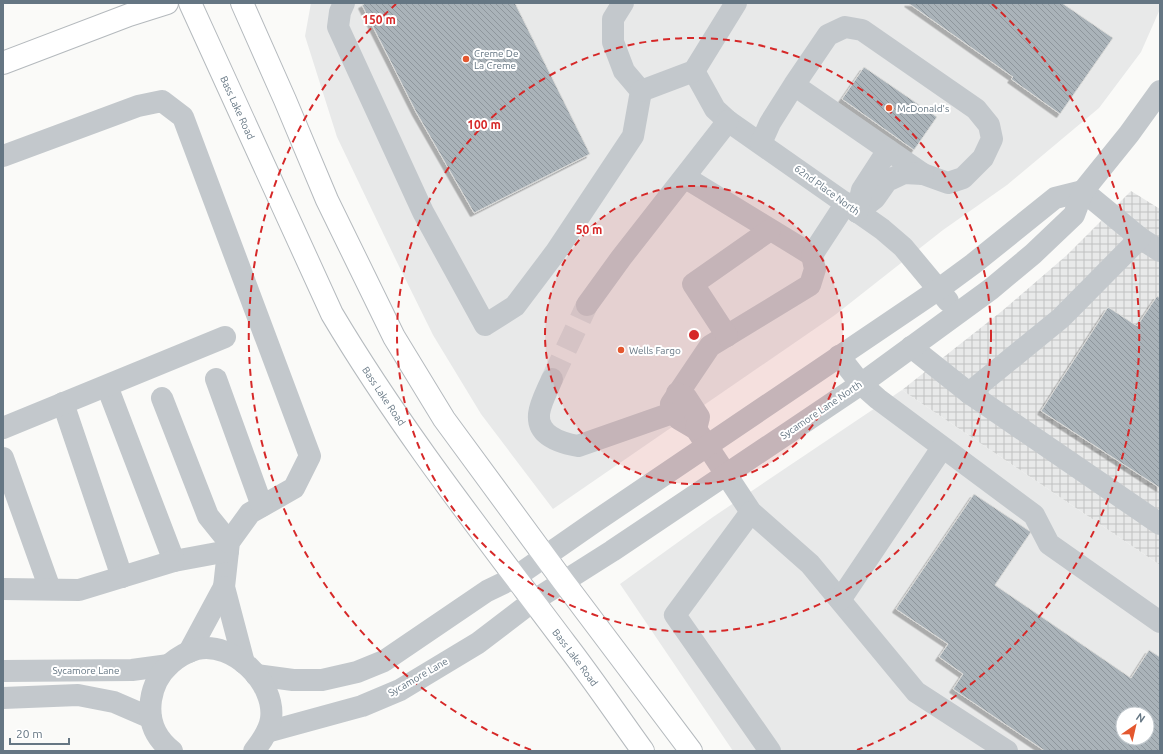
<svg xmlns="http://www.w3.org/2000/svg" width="1163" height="754" font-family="Ubuntu,sans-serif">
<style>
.built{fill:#e8e9e9;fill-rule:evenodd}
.industrial{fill:url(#industrial-grid)}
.building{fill:url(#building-back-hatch);stroke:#dcdcda;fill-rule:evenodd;filter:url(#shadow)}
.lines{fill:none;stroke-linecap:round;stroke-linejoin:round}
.minor-tunnel{stroke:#d5d9db;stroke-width:22;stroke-dasharray:22 11;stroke-linecap:butt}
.major-casing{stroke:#b5babe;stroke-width:24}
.highway-casing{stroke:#b4b9bd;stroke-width:24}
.minor{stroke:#c3c8cc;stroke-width:22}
.major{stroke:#fff;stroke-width:22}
.highway{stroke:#fff;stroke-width:22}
.ring{fill:none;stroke:#d62828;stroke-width:2;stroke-dasharray:7 5}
.poi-dot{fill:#e4572e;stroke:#fff;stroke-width:1.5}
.labels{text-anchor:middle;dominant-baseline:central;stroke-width:4;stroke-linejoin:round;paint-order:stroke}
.poi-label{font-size:10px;fill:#657683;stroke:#fff;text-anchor:start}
.street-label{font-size:10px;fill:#657683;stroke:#fff}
.centre{fill:#d62828;stroke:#fff;stroke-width:2}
.ring-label{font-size:12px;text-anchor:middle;font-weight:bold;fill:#d62828;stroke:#fff;stroke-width:4;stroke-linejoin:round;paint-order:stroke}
</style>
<defs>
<pattern id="industrial-grid" width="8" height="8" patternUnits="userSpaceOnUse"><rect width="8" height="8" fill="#e8e9e9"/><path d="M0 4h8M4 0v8" fill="none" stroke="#c0c1c2"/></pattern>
<pattern id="building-back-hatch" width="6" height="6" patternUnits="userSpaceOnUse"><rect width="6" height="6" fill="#aab3b9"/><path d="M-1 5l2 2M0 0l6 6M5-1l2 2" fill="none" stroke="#8e969c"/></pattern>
<filter id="shadow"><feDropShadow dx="-3.5" dy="3.5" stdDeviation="0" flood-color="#0004"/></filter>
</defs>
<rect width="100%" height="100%" fill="#fafaf8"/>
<g class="built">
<polygon points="311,3 1160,3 1160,9 1141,52 1099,108 1007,185 943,230 835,315 553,509 481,414 433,335 394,256 337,137 305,36"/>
<path d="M902,390L1160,565V751H733L620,584L713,517ZM1123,714H1147V738H1123Z"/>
</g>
<polygon class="industrial" points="1131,191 1160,209 1160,565 902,390 1002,311 1067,255"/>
<g class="building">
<polygon points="366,3 515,3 590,154 474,213 416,112 362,5"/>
<polygon points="908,3 1062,3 1113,38 1060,114 1011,79 1013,77"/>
<polygon points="864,67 937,117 914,150 842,99"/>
<polygon points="1157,296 1160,298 1160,488 1041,411 1108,307 1137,326"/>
<path d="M974,494L1031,532L995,585L1131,678L1149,650L1160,657V751H1045L953,689L963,674L939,657L948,644L896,609ZM1123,714H1147V738H1123Z"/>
</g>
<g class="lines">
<polyline class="minor-tunnel" points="552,379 587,305"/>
<g class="major-casing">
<g id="major">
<path id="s1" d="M190,3L332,314C401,430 484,535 565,643C592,678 617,715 643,751"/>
<polyline points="242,3 285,100 327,200 394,337 444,419 563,581 691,751"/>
</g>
</g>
<g class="highway-casing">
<polyline id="highway" points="3,63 129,15 167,3"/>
</g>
<g class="minor">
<polyline points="344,3 340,12 338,27 423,212 485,325 515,306 555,253 633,136 641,91 624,71 613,42 613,19 623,3"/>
<polyline points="694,71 715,109 728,121 882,229 903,247 948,301"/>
<polyline points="641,91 694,71 736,3"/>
<polyline points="761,143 770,123 794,85 828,35 845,27 862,30 976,109 989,125 992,139 983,158 963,178 948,183 923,174 794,85"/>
<polyline points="3,156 138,106 162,101 183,117 310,456 294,488 250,513 229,542 224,587 244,663"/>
<polyline points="686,178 812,255"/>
<polyline points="1083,191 1140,238 1160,251"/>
<polyline points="846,203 812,255 815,269 810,285 710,346 671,404 679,419 696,429 751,512 810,564 916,692 1007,751"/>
<polyline points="857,212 875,198 887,181 904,173 923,174"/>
<polyline points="857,212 862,190 888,150"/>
<polyline points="587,305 621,258 728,121"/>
<polyline points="727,336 693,284 770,230"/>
<polyline points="911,347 969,393 1160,524"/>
<polyline points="839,356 861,384 878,399 1034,515 1049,544 1160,622"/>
<polyline points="216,379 262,506"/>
<path d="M552,379C548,389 540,403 539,414C537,436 561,443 578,446L675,412"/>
<polyline points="107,386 174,561 228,551"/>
<polyline points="677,393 686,397 699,417 696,429"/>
<polyline points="969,393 1061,318 1140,238"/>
<polyline points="162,398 208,516 229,542"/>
<polyline points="63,403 122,577"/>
<polyline points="3,428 225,337"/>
<polyline points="3,458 50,589"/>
<polyline points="751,512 675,615 770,751"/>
<polyline points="3,589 79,590 174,561"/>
<polyline points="840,600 942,448"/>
<polyline points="189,652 224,587"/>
<polyline points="3,671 132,670 169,665"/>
<polyline points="256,675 293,680 322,680 357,672 384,661 487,591 514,578 593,523 939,289 973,264 1055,198 1083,191"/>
<polyline points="3,698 78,695 114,702 151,718"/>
<polyline points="267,732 362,706 400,690 478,643 533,601 612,551 861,384 991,289 1033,254 1074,215 1083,191 1129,134 1160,91"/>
<path d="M172,751C155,738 148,721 151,700C153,686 159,674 170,664C178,657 187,652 197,649C233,641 276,683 271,719C269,731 262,741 254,751"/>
</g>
<use href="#major" class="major"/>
<use href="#highway" class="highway"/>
</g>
<circle cx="694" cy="335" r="149" fill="#d62828" fill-opacity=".12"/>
<g class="ring">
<circle cx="694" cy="335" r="149"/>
<circle cx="694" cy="335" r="297"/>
<path d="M531 750A446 446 0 0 1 396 4M992 4A446 446 0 0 1 857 750"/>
</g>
<g class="poi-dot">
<circle cx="466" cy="59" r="4"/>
<circle cx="889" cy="108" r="4"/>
<circle cx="621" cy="350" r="4"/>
</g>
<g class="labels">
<g class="poi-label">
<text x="474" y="53">Creme De<tspan x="474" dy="12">La Creme</tspan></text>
<text x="897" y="108">McDonald's</text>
<text x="629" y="350">Wells Fargo</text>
</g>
<g class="street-label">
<text stroke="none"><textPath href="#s1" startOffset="115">Bass Lake Road</textPath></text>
<text transform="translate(827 190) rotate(36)">62nd Place North</text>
<text stroke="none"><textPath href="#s1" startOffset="439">Bass Lake Road</textPath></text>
<text transform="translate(821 410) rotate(-34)">Sycamore Lane North</text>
<text stroke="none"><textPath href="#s1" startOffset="763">Bass Lake Road</textPath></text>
<text x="86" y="670">Sycamore Lane</text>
<text transform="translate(418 677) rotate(-30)">Sycamore Lane</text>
</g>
</g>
<circle cx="694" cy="335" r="6" class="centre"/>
<g class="ring-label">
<text x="379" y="24">150 m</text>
<text x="484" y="129">100 m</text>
<text x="589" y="234">50 m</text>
</g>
<rect width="1163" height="754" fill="none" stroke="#657683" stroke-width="8"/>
<g transform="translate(1135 726) rotate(34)"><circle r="19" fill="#ffffff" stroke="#c1c8cd"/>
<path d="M0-3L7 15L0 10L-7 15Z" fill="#e4572e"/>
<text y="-6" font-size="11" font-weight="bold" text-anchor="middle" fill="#657683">N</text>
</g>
<path d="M10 738v6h59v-6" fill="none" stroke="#657683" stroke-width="2"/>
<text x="16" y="738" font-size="12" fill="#657683" stroke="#ffffff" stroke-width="3" paint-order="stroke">20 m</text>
</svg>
